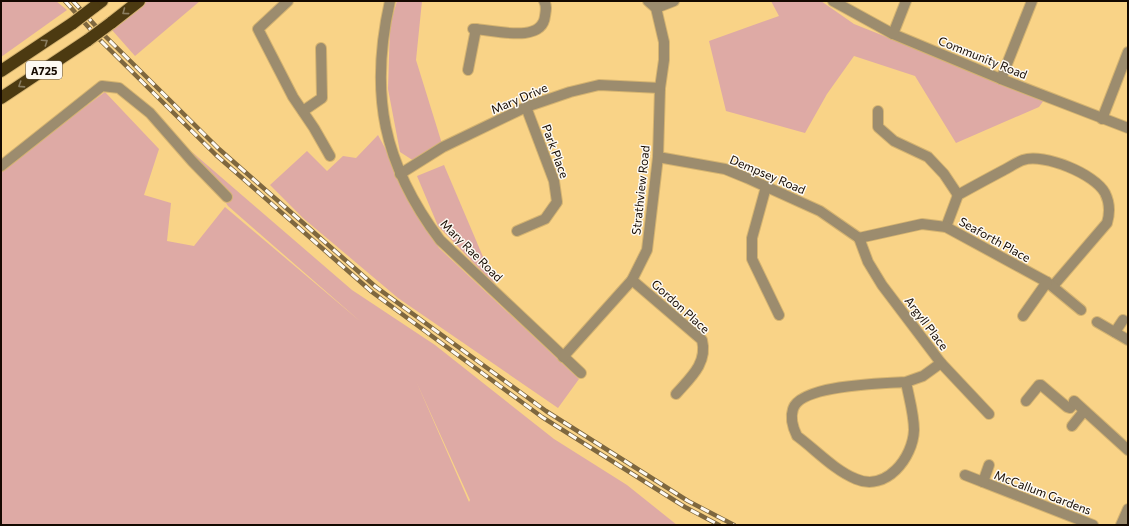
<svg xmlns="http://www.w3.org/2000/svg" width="1129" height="526" font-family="Commissioner,sans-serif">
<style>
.green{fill:#deaaa5;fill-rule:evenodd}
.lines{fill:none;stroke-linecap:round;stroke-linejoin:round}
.minor-casing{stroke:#d4b371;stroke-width:12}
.highway-casing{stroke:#d4b371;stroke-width:14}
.minor{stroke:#9c8c6e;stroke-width:10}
.highway{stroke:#4c3a11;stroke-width:12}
.rail-casing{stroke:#7e673f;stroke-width:4.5}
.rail{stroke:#fdf9f2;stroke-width:3;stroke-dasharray:9;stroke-linecap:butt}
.highway-bridge-casing{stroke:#d4b371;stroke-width:14;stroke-linecap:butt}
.highway-bridge{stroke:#4c3a11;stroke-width:12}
.oneway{stroke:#8a7d60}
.labels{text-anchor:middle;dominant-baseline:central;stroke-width:3;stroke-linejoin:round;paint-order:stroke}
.shield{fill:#fdf9f2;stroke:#5a5149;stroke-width:1}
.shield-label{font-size:11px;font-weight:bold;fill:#140900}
.street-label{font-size:12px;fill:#140900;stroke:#fdf9f2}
</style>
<rect width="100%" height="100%" fill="#f9d387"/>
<g class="green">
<polygon points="1,1 56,1 67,10 1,57"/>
<polygon points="147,1 200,1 135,56 112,30"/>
<polygon points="397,1 422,1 416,60 443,147 414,161 400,152 388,89 390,25"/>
<polygon points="771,1 821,1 854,24 1044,100 1039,107 956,143 915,76 854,56 827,94 805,133 726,111 709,41 779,16"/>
<path d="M105,92L159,149L144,195L171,203L167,241L194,246L225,207L361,322L228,206L192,152L352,290L435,345L554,439L627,485L677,525H1V169ZM416,381L470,500L469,502Z"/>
<polygon points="378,135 439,248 579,379 558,408 398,298 303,218 270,185 307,151 327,171 343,156 356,158"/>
<polygon points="444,165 495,285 438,226 417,176"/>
</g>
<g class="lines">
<g class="minor-casing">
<g id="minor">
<polyline points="288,1 258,29 293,97 314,128 330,156"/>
<path d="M390,1C369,94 383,164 440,240L581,373"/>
<polyline points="833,1 893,34 1001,79 1128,128"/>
<polyline points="656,8 674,1"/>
<path d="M473,29C491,29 542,45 545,16C546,10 547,6 544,1"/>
<polyline points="893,34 906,1"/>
<polyline points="468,70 476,29"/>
<polyline points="1001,79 1032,1"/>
<polyline points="303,111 322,98 321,48"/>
<polyline points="878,111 878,127 894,141 928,157 944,174 958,195"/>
<polyline points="1102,119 1128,52"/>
<polyline points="658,157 725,169 747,178 820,211 859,238"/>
<polyline points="1,166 102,86 119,88 150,113 192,161 227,197"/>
<polyline points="400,174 443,147 526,107 570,92 599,85 660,88"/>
<polyline points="766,187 752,238 752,259 779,315"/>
<path d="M946,227L958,195C974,186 989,178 1004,170C1010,167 1017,162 1023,160C1044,153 1095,174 1105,193C1110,203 1110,213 1107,223L1053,286"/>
<polyline points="517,231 545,219 557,202 554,181 526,107"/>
<polyline points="859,238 922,224 946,227 1047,282 1081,310"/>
<polyline points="859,238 868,262 882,285 941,363 989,414"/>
<path d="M632,280L702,340C708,363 690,378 676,394"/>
<polyline points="1023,316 1047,282"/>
<polyline points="1097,322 1128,340"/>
<polyline points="1115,332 1123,320"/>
<polyline points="563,357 632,280 647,250 658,157 660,88 664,60 664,42 656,8 648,1"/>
<path d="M906,382C884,383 800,385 793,409C790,418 793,428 797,436C816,450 834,470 856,479C886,492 913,458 914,430C914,414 909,398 906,382L923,376L941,363"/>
<polyline points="1026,401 1039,385 1041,385 1067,407 1070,408 1075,402"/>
<polyline points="1074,401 1128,450"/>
<polyline points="1072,426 1084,411"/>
<polyline points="965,475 1093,525"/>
<polyline points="983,482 989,465"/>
<polyline points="1121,525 1128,509"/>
</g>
</g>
<g class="highway-casing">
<g id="highway">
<polyline points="94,7 102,1"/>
<polyline points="111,23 139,1"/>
<polyline points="1,71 73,23"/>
<polyline points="1,98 88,40"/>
</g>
</g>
<use href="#minor" class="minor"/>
<use href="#highway" class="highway"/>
<g class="rail-casing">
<g id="rail">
<polyline points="65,1 100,40 216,155 372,292 542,417 685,507 719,525"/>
<polyline points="73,1 103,34 219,149 376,287 546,411 688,501 734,525"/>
</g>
</g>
<use href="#rail" class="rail"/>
<g class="highway-bridge-casing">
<g id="highway-bridge">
<polyline points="73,23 94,7"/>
<polyline points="88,40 111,23"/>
</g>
</g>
<use href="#highway-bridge" class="highway-bridge"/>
</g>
<defs><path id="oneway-chevron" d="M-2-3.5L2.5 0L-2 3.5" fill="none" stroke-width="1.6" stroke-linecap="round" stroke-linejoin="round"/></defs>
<g class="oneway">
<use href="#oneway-chevron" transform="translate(125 12) rotate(143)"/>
<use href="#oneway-chevron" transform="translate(45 42) rotate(-34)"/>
<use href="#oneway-chevron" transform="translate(21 85) rotate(147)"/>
</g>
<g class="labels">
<rect class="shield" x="26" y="61" width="36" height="18" rx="3"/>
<g class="shield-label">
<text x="44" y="70">A725</text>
</g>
<g class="street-label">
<text transform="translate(983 57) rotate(22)">Community Road</text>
<text transform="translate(519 98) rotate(-23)">Mary Drive</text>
<text transform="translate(556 151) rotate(70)">Park Place</text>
<text transform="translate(768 174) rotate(23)">Dempsey Road</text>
<text transform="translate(640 190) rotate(-84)">Strathview Road</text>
<text transform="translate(995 239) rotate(29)">Seaforth Place</text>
<text transform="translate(472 250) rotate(45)">Mary Rae Road</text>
<text transform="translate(681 306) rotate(42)">Gordon Place</text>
<text transform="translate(927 323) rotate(53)">Argyll Place</text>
<text transform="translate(1043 492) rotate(21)">McCallum Gardens</text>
</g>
</g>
<rect width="1129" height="526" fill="none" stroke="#140900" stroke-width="4"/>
</svg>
